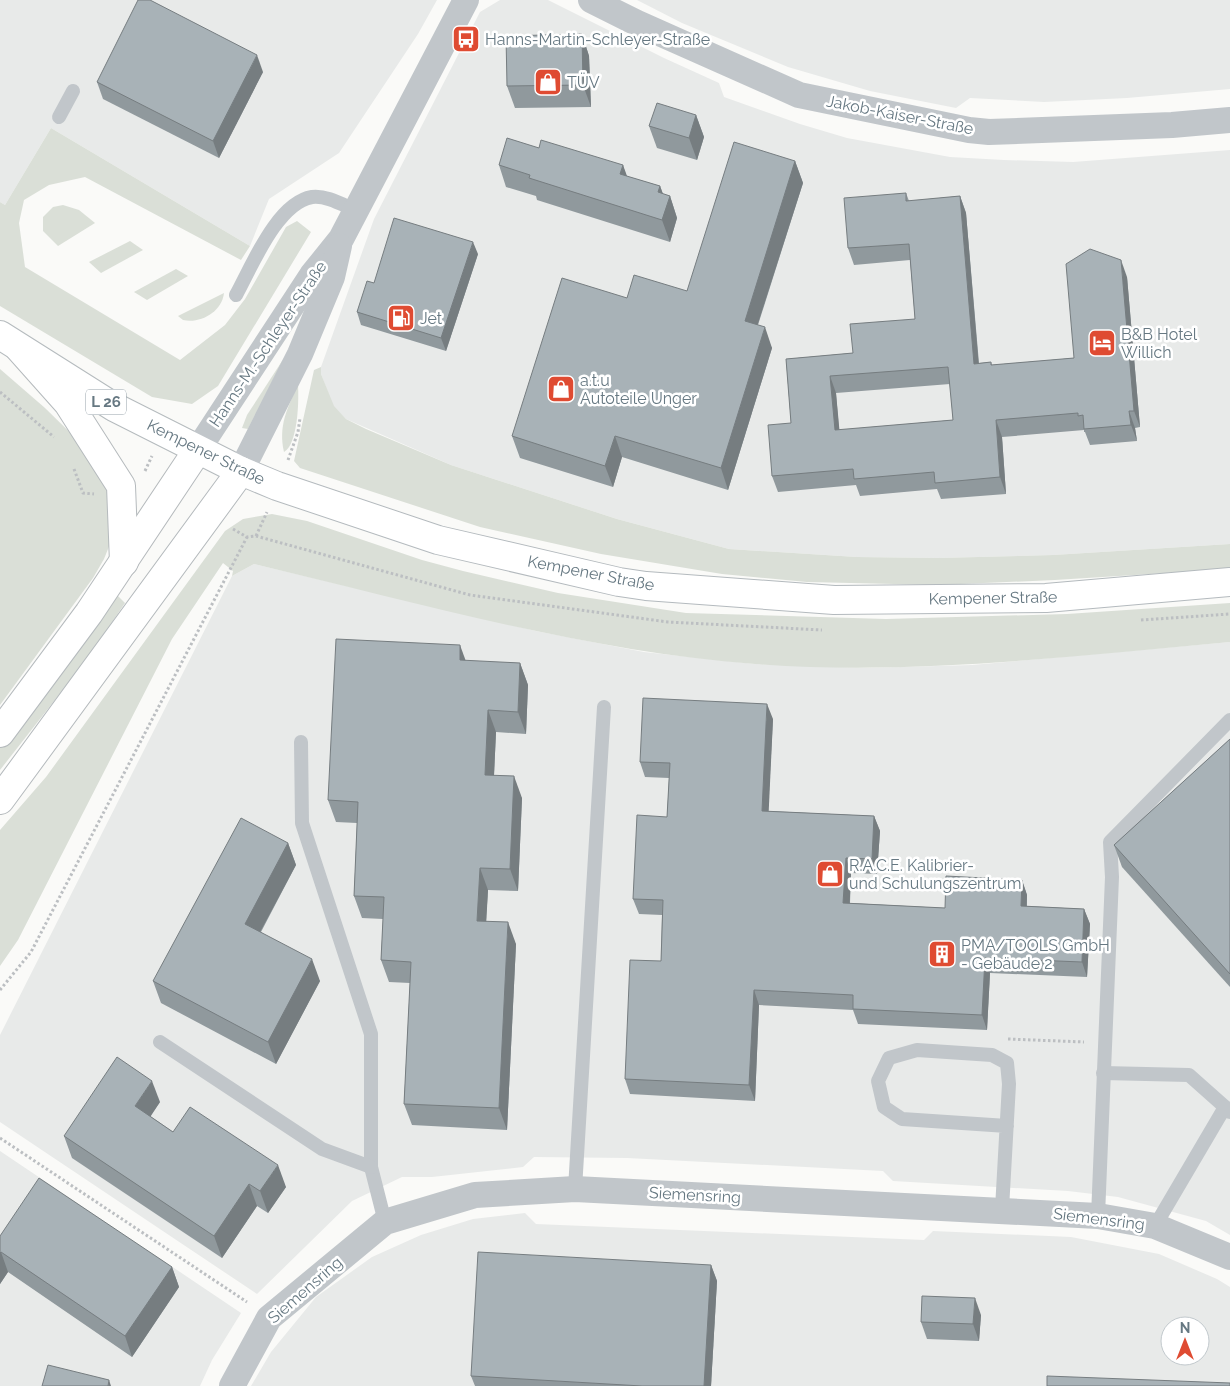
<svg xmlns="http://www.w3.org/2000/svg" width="1230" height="1386" font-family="Raleway,sans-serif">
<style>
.built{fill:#e8eae9;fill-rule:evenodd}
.green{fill:#dadfd7}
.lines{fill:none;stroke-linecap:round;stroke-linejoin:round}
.secondary-casing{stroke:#b4babe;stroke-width:30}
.primary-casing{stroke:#b5bbbe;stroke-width:30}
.highway-casing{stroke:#b5babd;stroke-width:30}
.path{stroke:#bcbfc2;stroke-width:3;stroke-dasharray:2.5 2.5;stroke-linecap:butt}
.lane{stroke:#c1c6ca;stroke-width:14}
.street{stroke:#c1c6ca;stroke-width:26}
.secondary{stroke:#fff;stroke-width:28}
.primary{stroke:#fff;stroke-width:28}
.highway{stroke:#fff;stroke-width:28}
.wall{fill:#90999d;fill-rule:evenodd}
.shaded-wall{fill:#767d80}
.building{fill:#a8b2b7;stroke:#767d80;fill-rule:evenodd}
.labels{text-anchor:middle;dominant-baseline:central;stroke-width:5;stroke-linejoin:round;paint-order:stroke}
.shield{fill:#fff;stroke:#94a0a8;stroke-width:1}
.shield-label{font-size:15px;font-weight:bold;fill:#667882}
.poi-label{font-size:16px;fill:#667882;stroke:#fff;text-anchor:start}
.street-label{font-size:16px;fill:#667882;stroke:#fff}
</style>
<rect width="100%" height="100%" fill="#fafaf8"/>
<g class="built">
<polygon points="0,0 437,0 418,34 339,153 269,199 250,246 51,128 5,205 0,202"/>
<polygon points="500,0 548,0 664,58 719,83 724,97 800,124 847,138 950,157 1004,160 1073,162 1230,150 1230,544 1053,555 938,558 857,557 729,549 617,519 451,465 346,419 333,406 321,374 321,367 374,219 480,12"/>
<polygon points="637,0 1230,0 1230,89 1127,98 1044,102 970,98 956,108 870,91 788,67 682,23"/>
<polygon points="254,564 536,631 644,652 755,664 867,668 972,665 1230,642 1230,1235 1206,1221 1118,1197 1068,1191 893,1181 883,1171 627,1158 534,1157 523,1167 432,1177 402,1177 352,1201 257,1294 0,1122 0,1035 232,576"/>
<polygon points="0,1151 241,1313 212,1360 200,1386 0,1386"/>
<path d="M525,1213L536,1224L924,1240L933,1231L1071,1237L1159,1254L1217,1279L1230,1287V1386H251L271,1352L316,1297L372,1257L421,1235L473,1219ZM1170,1326H1200V1356H1170Z"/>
</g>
<g class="green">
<polygon points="51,128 250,246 241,260 85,177 49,185 24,200 19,223 25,267 180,360 225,325 245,299 286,227 297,221 311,232 218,386 192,404 152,397 0,306 0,202 5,205"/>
<polygon points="63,205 79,210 95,223 58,246 43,231 43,217 53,207"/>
<polygon points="130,241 143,250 101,273 89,262"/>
<polygon points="176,269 188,276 147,300 134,292"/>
<path d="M224,293C222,312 200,324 183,320L178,316Z"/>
<polygon points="284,358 248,429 242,428 247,415"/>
<polygon points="321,367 321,374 334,406 346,419 366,429 451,465 617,519 729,549 857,557 938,558 1053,555 1230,544 1230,569 1055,580 938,585 807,582 722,574 601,554 480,527 300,468 294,461 314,370"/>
<polygon points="0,369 45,408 97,459 108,481 112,539 104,559 93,578 0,705"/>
<path d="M298,385C299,400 298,444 284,452C278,427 287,408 298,385Z"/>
<path d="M272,514L307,521L422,560L463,571L558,593L686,613L886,619L1067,614L1230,603V642C1072,656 913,676 755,664C585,651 419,603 254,564L232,576L233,571L223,563L172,639L18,940L0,966V830L46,777L225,531L243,519Z"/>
<polygon points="115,593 125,603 87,659 0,770 0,746"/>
</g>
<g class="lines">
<g class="secondary-casing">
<polyline id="secondary" points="241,471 277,486 438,540 619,582 646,586 834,600 1046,598 1230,582"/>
</g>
<g class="primary-casing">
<polyline id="primary" points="0,335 114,407 241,471"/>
</g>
<g class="highway-casing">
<g id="highway">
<polyline points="19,348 68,403 121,486 124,562"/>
<polyline points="0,733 89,613 197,451"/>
<polyline points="0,800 241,471"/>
</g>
</g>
<g class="path">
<polyline points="0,392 54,437"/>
<polyline points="288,460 298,432 300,418"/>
<polyline points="74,469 83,493 94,494"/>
<polyline points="145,471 152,456"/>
<polyline points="233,529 247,537 256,536 470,595 668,622 822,630"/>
<polyline points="256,536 267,512"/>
<polyline points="1141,620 1230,614"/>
<polyline points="0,990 31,952 247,537"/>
<polyline points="1008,1039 1084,1042"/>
<polyline points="0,1138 247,1302"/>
</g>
<g class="lane">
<polyline points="59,117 73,91"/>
<path d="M236,295C252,266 277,203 312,197C326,195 343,205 355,210"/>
<polyline points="301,742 302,823 371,1034 371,1167 385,1222"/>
<polyline points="160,1042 322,1149 371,1167"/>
<polyline points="1103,1073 1189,1075 1225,1107"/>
<polyline points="575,1189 604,707"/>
<polyline points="1002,1209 1009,1084 1007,1063 992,1055 917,1050 889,1058 878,1081 884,1107 902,1119 1007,1126"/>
<polyline points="1098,1216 1112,877 1110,842 1230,720"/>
<polyline points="1155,1226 1225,1107 1230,1112"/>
</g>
<g class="street">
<polyline points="591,0 637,23 799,95 969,130 989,132 1172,125 1230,120"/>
<polyline points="197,451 312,275 341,239 466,0"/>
<polyline points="241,471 300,354 332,277 339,246"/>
<polyline points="232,1386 269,1318 385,1222 475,1195 575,1189 1098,1216 1155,1226 1230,1257"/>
</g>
<use href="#secondary" class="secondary"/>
<use href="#primary" class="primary"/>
<use href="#highway" class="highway"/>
</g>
<g class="wall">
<polygon points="582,34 589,56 591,107 515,108 507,86"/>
<polygon points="263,72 219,158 103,99 97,82"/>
<polygon points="696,115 704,137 697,160 657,148 649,126"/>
<polygon points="539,148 623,165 626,176 660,186 663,194 670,196 677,218 670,242 537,200 536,196 506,187 499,165"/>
<polygon points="795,161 803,183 758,325 772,348 728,490 622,457 613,487 520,458 512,436 627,298 687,291"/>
<path d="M906,193L909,201L960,196L966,213L979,363L991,362L992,365L1074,358L1127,277L1140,427L1135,428L1137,441L1090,445L1085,432H1084V430L1002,437L1006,494L941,499L937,489L860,496L856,485L778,492L772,476L791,423L786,359L853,353L915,319L910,260L854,265L848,248ZM950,384L953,420L839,430L836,393Z"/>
<polygon points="478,254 446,351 361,325 357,312 374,283"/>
<polygon points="466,661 520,663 528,685 526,734 496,732 494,775 522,798 518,891 488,890 486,921 516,944 507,1130 412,1125 404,1104 410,983 389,982 381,960 383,919 362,918 354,896 357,823 336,822 328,800"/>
<polygon points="773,719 768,811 874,816 880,831 877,874 851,873 850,903 945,908 1022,880 1027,895 1027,906 1084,909 1090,924 1087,977 990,973 987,1030 858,1024 853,1010 759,1005 755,1101 630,1094 625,1079 661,961 662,915 639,914 633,899 667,817 669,778 645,777 640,762"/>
<polygon points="1230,739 1230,987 1122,867 1114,845"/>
<polygon points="288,843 296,865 261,932 320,981 276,1064 161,1003 153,981"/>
<polygon points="160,1102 150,1116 173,1132 286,1187 268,1213 257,1206 222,1258 72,1158 64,1136"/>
<polygon points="0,1236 172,1267 179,1287 132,1357 8,1272 0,1284"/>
<polygon points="711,1265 717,1281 711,1386 475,1386 471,1376"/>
<polygon points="981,1315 979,1341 927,1339 921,1322"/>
</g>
<g class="shaded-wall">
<polygon points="582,34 589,56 591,107 583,85"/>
<polygon points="257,55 263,72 219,158 213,141"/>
<polygon points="696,115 704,137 697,160 689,138"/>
<polygon points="795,161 803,183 752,342 745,321"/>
<polygon points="623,165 631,187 620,174"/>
<polygon points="660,186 667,205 670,196 677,218 670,242 662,220 658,192"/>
<polygon points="960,196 966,213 980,380 974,364"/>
<polygon points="473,242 478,254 446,351 441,338"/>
<polygon points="1121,260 1127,277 1140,427 1134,411"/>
<polygon points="765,327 772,348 728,490 721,468"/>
<polygon points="830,376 836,393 841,447 835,430"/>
<polygon points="1129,411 1135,428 1137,441 1131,425"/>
<polygon points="996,420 1002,437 1006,494 1000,477"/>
<polygon points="615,436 622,457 613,487 605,466"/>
<polygon points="460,645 468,667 460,660"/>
<polygon points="520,663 528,685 526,734 518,712"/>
<polygon points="767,704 773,719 768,826 762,811"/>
<polygon points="488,710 496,732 493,797 485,775"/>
<polygon points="514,776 522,798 518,891 510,869"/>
<polygon points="874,816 880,831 877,874 872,859"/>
<polygon points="288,843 296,865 253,945 245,924"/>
<polygon points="846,858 851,873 849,918 843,903"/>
<polygon points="480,868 488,890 485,943 477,921"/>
<polygon points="1022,880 1027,895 1026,921 1021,906"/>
<polygon points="1084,909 1090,924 1087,977 1082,962"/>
<polygon points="508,922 516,944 507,1130 499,1108"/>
<polygon points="985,958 990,973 987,1030 982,1015"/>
<polygon points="312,959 320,981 276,1064 268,1042"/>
<polygon points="754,990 759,1005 755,1101 749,1085"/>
<polygon points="152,1081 160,1102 143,1128 135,1106"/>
<polygon points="278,1165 286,1187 268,1213 260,1191"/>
<polygon points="249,1184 257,1206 222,1258 214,1236"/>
<polygon points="1,1252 8,1272 0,1284 0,1253"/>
<polygon points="711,1265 717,1281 711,1386 704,1386"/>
<polygon points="172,1267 179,1287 132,1357 125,1336"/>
<polygon points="975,1298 981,1315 979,1341 973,1324"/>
<polygon points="109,1380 111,1386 108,1386"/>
</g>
<g class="building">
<polygon points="138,0 150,0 257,55 213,141 97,82"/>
<polygon points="582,34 583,85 507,86 506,36"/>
<polygon points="657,103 696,115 689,138 649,126"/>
<polygon points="507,138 539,148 541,140 623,165 620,174 660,186 658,192 670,196 662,220 529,178 530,175 499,165"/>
<polygon points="734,142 795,161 745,321 765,327 721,468 615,436 605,466 512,436 562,278 627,298 634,275 687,291"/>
<path d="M906,193V201L960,196L974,364L991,362V365L1074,358L1066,264L1090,249L1121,260L1134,411H1129L1131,425L1084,429L1083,415L1078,416V413L996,420L1000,477L935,483L934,472L854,479L853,469L772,476L768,425L791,423L786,359L853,353L850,324L915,319L909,244L848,248L844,198ZM948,367L953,420L835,430L830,376Z"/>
<polygon points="394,218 473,242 441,338 357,312 367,281 374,283"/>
<polygon points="336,639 460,645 460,660 520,663 518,712 488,710 485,775 514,776 510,869 480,868 477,921 508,922 499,1108 404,1104 411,962 381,960 384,897 354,896 358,802 328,800"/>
<polygon points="643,698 767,704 762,811 874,816 872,859 846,858 843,903 945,908 946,876 1022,880 1021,906 1084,909 1082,962 985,958 982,1015 853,1009 853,995 754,990 749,1085 625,1079 630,960 661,961 663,900 633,899 637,815 667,817 670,763 640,762"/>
<polygon points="1230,739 1230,974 1114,845"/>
<polygon points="241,818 288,843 245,924 312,959 268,1042 153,981"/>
<polygon points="117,1057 152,1081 135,1106 173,1132 190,1107 278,1165 260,1191 249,1184 214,1236 64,1136"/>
<polygon points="39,1178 172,1267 125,1336 1,1252 0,1253 0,1236"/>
<polygon points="478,1252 711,1265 704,1386 642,1386 471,1376"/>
<polygon points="922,1296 975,1298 973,1324 921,1322"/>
<polygon points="48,1365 109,1380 108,1386 42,1386"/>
<polygon points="1047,1376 1230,1383 1230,1386 1047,1386"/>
</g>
<defs>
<g id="bus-square" transform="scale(1.4375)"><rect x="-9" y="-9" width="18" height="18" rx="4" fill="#df4b32" stroke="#fff"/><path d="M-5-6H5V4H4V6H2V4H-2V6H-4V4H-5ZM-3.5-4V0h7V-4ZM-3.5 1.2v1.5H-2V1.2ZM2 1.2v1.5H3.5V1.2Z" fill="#fff"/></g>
<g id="shop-square" transform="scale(1.4375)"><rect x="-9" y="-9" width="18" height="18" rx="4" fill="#df4b32" stroke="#fff"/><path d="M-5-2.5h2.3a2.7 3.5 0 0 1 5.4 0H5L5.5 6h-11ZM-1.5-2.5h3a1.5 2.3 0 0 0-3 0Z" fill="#fff"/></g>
<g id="fuel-square" transform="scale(1.4375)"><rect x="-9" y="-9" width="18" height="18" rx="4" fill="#df4b32" stroke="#fff"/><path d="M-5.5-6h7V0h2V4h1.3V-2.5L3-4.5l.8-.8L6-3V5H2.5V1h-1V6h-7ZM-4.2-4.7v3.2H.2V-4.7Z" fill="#fff"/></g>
<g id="hotel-square" transform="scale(1.4375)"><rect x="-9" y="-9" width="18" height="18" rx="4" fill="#df4b32" stroke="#fff"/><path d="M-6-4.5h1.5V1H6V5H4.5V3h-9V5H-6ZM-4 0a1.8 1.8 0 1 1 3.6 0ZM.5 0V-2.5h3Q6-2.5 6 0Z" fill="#fff"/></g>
<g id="building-square" transform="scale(1.4375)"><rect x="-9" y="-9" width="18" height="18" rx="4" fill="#df4b32" stroke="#fff"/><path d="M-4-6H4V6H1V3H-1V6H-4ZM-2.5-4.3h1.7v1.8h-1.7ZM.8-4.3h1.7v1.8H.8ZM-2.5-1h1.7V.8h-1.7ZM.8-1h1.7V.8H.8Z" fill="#fff"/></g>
</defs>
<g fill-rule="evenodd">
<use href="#bus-square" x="466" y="39"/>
<use href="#shop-square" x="548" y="82"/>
<use href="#fuel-square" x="401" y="318"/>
<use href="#hotel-square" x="1102" y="343"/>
<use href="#shop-square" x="561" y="389"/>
<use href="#shop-square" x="830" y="874"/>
<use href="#building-square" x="942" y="954"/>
</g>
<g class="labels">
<rect class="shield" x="86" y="389.5" width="40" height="25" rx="4"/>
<g class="shield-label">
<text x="106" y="402">L 26</text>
</g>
<g class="poi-label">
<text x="485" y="39">Hanns-Martin-Schleyer-Straße</text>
<text x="567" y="82">TÜV</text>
<text x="420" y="318">Jet</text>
<text x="1121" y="334">B&amp;B Hotel<tspan x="1121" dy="18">Willich</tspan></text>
<text x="580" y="380">a.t.u<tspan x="580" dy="18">Autoteile Unger</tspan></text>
<text x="849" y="865">R.A.C.E. Kalibrier-<tspan x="849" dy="18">und Schulungszentrum</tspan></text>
<text x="961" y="945">PMA/TOOLS GmbH<tspan x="961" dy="18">- Gebäude 2</tspan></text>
</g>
<g class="street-label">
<text transform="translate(900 115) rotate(11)">Jakob-Kaiser-Straße</text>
<text transform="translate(268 344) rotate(-56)">Hanns-M.-Schleyer-Straße</text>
<text transform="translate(206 452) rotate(26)">Kempener Straße</text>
<text transform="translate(591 573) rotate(11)">Kempener Straße</text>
<text transform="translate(993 598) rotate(-1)">Kempener Straße</text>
<text transform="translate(695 1195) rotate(3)">Siemensring</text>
<text transform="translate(1099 1219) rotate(7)">Siemensring</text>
<text transform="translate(305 1290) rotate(-41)">Siemensring</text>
</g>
</g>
<g transform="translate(1185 1341)"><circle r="24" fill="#ffffff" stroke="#c2c9cd"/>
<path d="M0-4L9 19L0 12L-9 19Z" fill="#df4b32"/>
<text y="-8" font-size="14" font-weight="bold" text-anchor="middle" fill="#667882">N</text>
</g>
</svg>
